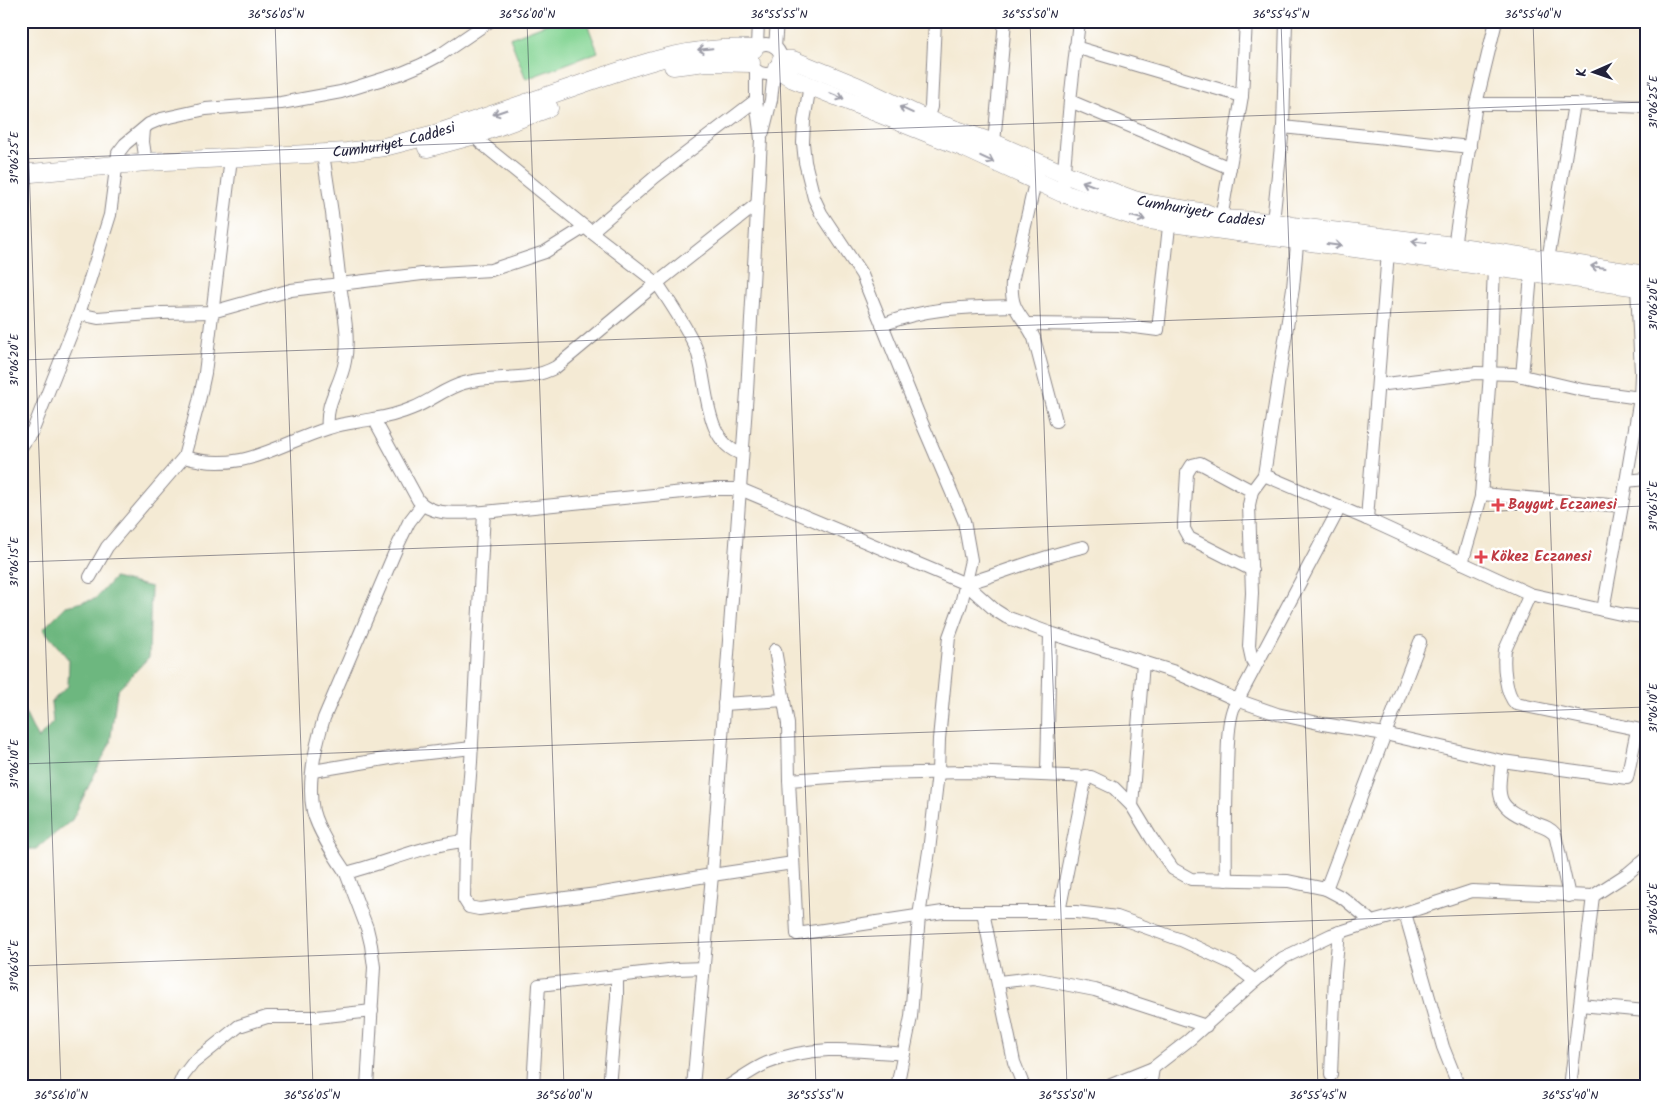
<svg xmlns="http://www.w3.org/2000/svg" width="1667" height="1108" font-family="Kalam,sans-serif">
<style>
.green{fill:#87d696;stroke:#547c68}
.forest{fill:#6db77f;stroke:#486c5d}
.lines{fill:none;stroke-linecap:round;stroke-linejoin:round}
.street-casing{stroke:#8b8688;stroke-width:14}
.secondary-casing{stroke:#8b8688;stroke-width:19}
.street{stroke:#fff;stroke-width:12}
.secondary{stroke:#fff;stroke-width:18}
.oneway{stroke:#9c9ca7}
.ticks{fill:none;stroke:#22223b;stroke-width:1;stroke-opacity:0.45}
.health-dot{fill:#e0444e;stroke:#fff;stroke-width:2}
.labels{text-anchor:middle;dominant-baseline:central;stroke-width:5;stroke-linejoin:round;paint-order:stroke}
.street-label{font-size:15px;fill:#22223b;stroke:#fff}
.health-label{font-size:15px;font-weight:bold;fill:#be3a42;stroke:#fff;text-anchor:start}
.neatline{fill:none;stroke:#22223b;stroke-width:2}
.ticks-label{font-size:12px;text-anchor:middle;fill:#22223b}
</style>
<rect width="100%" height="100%" fill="#fff"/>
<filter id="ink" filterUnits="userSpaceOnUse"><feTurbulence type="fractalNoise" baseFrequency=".02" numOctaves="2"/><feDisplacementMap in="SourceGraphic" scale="10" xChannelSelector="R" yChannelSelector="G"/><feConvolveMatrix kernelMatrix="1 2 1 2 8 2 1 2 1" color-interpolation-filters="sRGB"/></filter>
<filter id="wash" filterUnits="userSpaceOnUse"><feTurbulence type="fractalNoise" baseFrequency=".0096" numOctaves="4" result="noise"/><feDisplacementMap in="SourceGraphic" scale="20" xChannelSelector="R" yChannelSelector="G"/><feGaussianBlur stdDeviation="1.12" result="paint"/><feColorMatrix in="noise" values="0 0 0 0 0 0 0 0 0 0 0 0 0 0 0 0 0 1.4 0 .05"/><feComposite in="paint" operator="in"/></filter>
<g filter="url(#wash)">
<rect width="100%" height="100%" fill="#f4ead4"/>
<polygon class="green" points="554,21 586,21 598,52 526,79 510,38"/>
<polygon class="forest" points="114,578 151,587 149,657 117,691 110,743 72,820 36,849 21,849 21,705 38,739 53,722 51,702 68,686 69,660 43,629 66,606 95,599"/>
</g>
<g filter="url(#ink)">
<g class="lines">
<g class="street-casing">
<g id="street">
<circle cx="766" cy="59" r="15"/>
<polyline points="757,46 758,21"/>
<polyline points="775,47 777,21"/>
<polyline points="1075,47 1242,96"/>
<polyline points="810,85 804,121 803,143 805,162 814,198 821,213 862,275 922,423 964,521 971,560 961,604 949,637 939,739 938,773 929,851 919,916 911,1017 897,1087"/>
<polyline points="1070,101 1230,168"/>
<polyline points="1476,104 1574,104 1646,107"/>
<polyline points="1283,127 1470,147"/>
<polyline points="924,128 931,107 935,21"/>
<polyline points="144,129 143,142 146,162"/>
<polyline points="472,129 480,142 591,232"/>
<polyline points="763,132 771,100 774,72"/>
<polyline points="994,143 1005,21"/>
<polyline points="323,154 332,213 340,284 291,290 212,312 162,313 98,318 79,314 110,215 118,153 125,144 149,124 161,119 206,109 281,103 341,92 402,73 421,65 440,55 490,21"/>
<path d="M1037,174L1012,282C1010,313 1023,314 1034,338L1056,421"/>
<polyline points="1062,193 1070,101 1079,21"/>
<polyline points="1221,219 1242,96 1246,21"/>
<polyline points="1273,222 1283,127 1286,21"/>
<polyline points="1298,234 1293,288 1264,475 1367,519 1530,594"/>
<polyline points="1454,255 1454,246 1476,104 1496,21"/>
<polyline points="1548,260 1574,104"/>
<polyline points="1026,324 1119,325 1158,330 1170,217"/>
<path d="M882,325C926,307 966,307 1013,306"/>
<polyline points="1522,376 1532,264"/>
<polyline points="1378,385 1476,373 1514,374 1582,390 1640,398"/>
<path d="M374,419L418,500C433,518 463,512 484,512L713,489H740L966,584L995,610L1006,617L1050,633"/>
<path d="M328,428C325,401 341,386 345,361C350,337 343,308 340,284L422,274L491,270L545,252L585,227"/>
<polyline points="21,447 33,430 79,314"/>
<path d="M742,454C701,442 709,376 695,346C686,326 669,301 657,283L591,232L655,177L756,100"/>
<path d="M184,457C243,474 275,445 329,428C343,423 358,422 373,419C387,417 401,413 413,408C431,401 445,388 464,383C494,374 528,383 556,367L657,283L757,204"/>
<polyline points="1626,481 1646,479"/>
<polyline points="1481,494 1622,506 1603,610"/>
<path d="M422,505L409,522L397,547L324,718C316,744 307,783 313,811C317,828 335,857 346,873C386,863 423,845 465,841L471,762L484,512"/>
<polyline points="1622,506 1640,398 1641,373 1637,287 1643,280"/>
<polyline points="1367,519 1388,252"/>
<polyline points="1462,563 1481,497 1490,373 1494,267"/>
<polyline points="1252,570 1189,538 1184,529 1184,523 1187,473 1192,465 1200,463 1252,491"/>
<polyline points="90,577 107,547 184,457 199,401 205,373 231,158"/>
<path d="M966,584C1005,572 1043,556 1083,547"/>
<path d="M1646,617L1625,615L1530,594L1505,650C1503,664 1505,694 1516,704L1646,731"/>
<polyline points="775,650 788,724 789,780"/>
<polyline points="1255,665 1252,660 1249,646 1252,593 1249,505 1252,491 1264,475"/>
<polyline points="724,704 784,700"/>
<path d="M1502,761C1497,800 1496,807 1535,823C1543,826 1549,827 1555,834L1569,896"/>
<polyline points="313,771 402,756 472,748"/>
<polyline points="1047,774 1050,633 1175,672 1237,700 1277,714 1323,724 1385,734 1502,761 1627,778 1637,730"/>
<polyline points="1132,806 1143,662"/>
<polyline points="465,841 464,899 469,907 479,909 597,894 712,875 793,863"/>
<polyline points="346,873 367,928 371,945 374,967 367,1087"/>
<path d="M1226,880C1225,843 1226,805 1227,767C1228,748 1227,727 1233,709L1340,507"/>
<polyline points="983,912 1014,1062 1024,1087"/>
<polyline points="1059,912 1086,776"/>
<polyline points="1405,913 1372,922 1343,898 1326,889 1420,642"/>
<polyline points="1255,981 1283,958 1331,935 1372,922"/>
<polyline points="999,982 1033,978 1095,990 1206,1026"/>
<polyline points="1580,1005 1646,1011"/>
<polyline points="1331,1075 1335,974 1339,932"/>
<polyline points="178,1087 183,1076 193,1063 239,1026 267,1017 317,1017 372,1011"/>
<polyline points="533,1087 539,985 677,969 703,968"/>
<polyline points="609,1087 617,997 617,976"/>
<polyline points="693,1087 712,875 747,392 761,139 756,100 756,71"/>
<path d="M727,1087C740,1079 753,1069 767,1063C814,1044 855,1050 904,1054"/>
<polyline points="1106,1087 1153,1068 1189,1040 1255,981 1233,964 1181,940 1117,917 1076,912 943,912 797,934 789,780 874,774 966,772 1091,777 1114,788 1132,806 1152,839 1173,869 1191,879 1288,881 1326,889"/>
<polyline points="1150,1087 1153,1068"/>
<polyline points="1459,1087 1443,1047 1405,913 1472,891 1593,896 1627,874 1646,858"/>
<polyline points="1570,1087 1593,896"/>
</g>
</g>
<g class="secondary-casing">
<g id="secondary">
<path id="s1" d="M781,60H793L857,86L928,120L994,143L1064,174L1134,200L1150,204L1206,213L1221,219L1273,222L1299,227L1454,246L1646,275"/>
<polyline points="673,66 706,62 751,63"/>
<polyline points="777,68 793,79 967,149 1062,193 1142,219 1646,288"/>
<polyline points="427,148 475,135 549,108"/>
<path id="s2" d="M21,174L146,162L347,152L384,147L435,134C482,118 529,102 576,86C638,65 687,45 754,49"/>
</g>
</g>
<use href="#street" class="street"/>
<use href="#secondary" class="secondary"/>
</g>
<defs><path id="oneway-shaft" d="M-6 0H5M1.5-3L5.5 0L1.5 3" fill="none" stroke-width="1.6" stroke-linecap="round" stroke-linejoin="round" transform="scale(1.25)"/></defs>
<g class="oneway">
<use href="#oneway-shaft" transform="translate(705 49) rotate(174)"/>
<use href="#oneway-shaft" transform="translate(837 96) rotate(22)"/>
<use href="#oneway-shaft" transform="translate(906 110) rotate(-155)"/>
<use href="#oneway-shaft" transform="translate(500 112) rotate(161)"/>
<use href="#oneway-shaft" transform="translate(987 159) rotate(25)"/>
<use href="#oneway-shaft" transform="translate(1089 184) rotate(-159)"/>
<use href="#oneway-shaft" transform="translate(1138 218) rotate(15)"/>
<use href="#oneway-shaft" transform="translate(1419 242) rotate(-173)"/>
<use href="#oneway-shaft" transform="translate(1334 245) rotate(7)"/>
<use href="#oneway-shaft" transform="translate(1598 267) rotate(-172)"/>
</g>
</g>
<path class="ticks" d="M24,21L61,1087M275,21L313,1087M527,21L564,1087M778,21L816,1087M1030,21L1067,1087M1281,21L1318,1087M1533,21L1570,1087M21,159L1646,102M21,360L1646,304M21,562L1646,506M21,764L1646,707M21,966L1646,909"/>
<g class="health-dot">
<path d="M1495.5 497.5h5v5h5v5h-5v5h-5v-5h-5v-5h5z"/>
<path d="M1478.5 549.5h5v5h5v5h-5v5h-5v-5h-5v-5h5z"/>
</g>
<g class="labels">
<g class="street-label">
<text stroke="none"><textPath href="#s2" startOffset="375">Cumhuriyet Caddesi</textPath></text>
<text stroke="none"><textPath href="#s1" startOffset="449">Cumhuriyetr Caddesi</textPath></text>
</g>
<g class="health-label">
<text x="1508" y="505">Baygut Eczanesi</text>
<text x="1491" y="557">Kökez Eczanesi</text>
</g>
</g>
<rect width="1667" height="1108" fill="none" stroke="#fff" stroke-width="55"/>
<g transform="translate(1594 72) rotate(268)" stroke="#ffffff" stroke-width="4" paint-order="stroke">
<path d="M0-4L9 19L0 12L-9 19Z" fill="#22223b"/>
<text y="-8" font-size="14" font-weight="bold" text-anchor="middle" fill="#22223b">K</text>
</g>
<rect x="28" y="28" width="1612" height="1052" class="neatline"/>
<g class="ticks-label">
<text x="276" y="18">36°56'05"N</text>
<text x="527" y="18">36°56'00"N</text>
<text x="779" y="18">36°55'55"N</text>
<text x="1030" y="18">36°55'50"N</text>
<text x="1281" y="18">36°55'45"N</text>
<text x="1533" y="18">36°55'40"N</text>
<text transform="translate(1653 102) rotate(-90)" y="4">31°06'25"E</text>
<text transform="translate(14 158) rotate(-90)" y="4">31°06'25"E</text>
<text transform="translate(1653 304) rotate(-90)" y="4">31°06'20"E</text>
<text transform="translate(14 360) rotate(-90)" y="4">31°06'20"E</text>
<text transform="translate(1653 506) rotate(-90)" y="4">31°06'15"E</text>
<text transform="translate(14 562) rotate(-90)" y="4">31°06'15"E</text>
<text transform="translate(1653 708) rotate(-90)" y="4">31°06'10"E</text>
<text transform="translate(14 764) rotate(-90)" y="4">31°06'10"E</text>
<text transform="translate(1653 909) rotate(-90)" y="4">31°06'05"E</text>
<text transform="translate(14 966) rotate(-90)" y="4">31°06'05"E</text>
<text x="61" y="1099">36°56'10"N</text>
<text x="312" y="1099">36°56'05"N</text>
<text x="564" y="1099">36°56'00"N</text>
<text x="815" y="1099">36°55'55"N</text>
<text x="1067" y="1099">36°55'50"N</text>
<text x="1318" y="1099">36°55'45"N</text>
<text x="1570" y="1099">36°55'40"N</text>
</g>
</svg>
